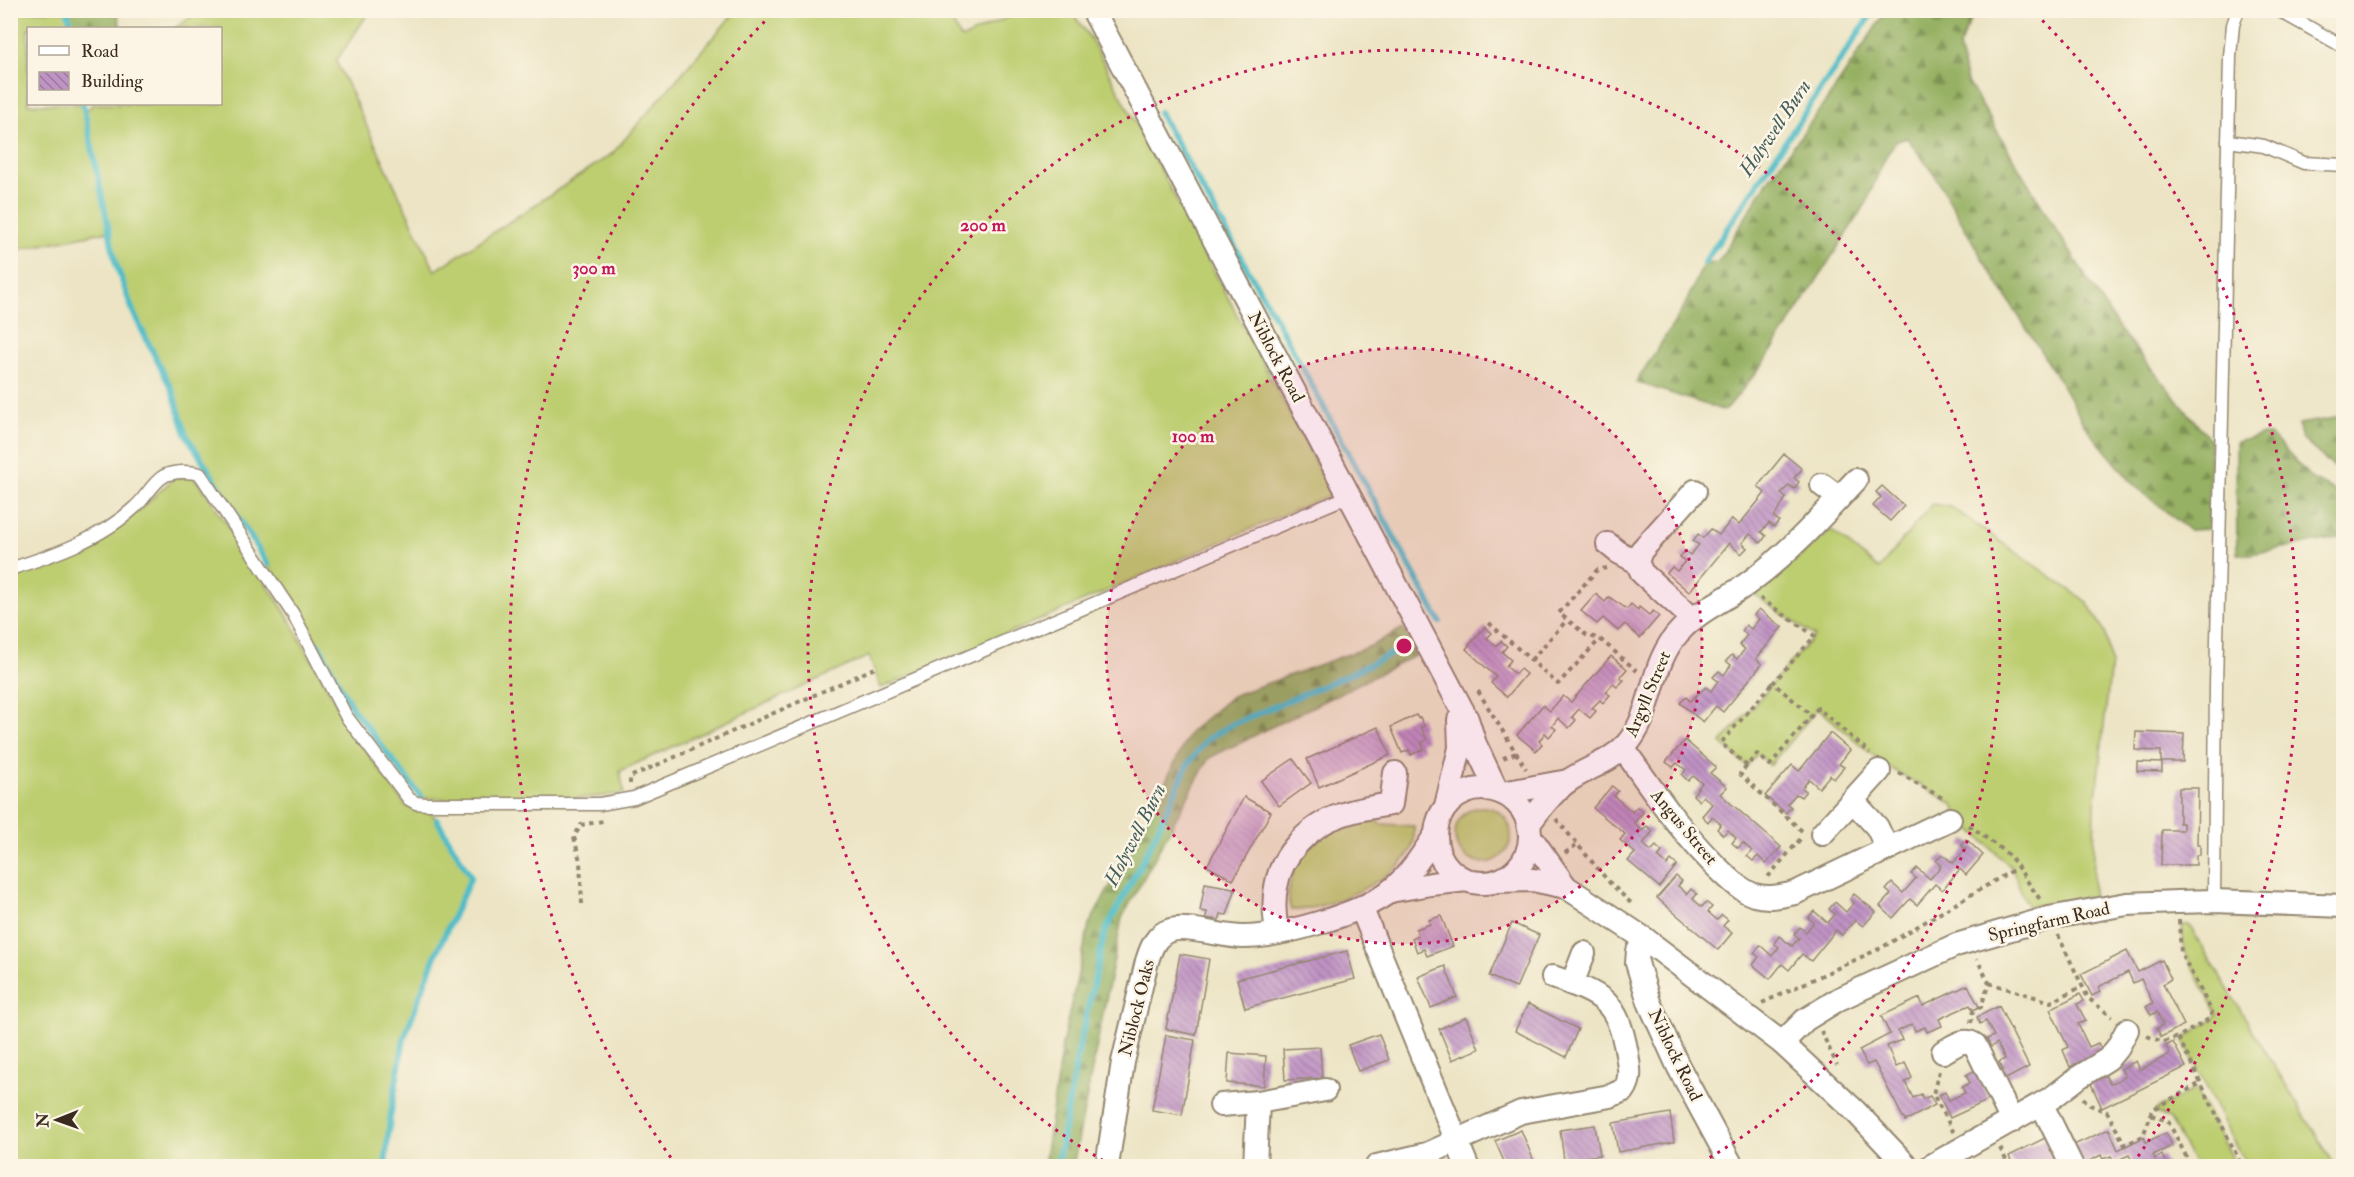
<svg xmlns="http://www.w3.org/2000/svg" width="2354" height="1177" font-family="'IM FELL Double Pica',serif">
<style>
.grass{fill:#bdce71;stroke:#7c7c48;stroke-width:1.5}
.forest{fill:url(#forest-firs);stroke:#686e40;stroke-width:1.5}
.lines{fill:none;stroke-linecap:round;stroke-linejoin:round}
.stream{stroke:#4ebcc7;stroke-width:6}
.building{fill:url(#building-back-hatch)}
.lane-casing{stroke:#948771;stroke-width:15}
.street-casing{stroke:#948771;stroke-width:26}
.path{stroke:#948771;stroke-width:4;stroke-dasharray:4.5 4.5;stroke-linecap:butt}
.lane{stroke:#fff;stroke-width:12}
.street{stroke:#fff;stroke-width:22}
.ring{fill:none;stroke:#c2185b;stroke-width:3;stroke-dasharray:3 6}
.labels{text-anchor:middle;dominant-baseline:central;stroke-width:5;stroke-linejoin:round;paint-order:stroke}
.street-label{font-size:18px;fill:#3b2a1e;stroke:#fcf5e5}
.water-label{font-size:20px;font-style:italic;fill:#425d59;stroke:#fcf5e5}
.centre{fill:#c2185b;stroke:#fcf5e5;stroke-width:3}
.ring-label{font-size:18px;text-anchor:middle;font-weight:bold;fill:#c2185b;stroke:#fcf5e5;stroke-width:5;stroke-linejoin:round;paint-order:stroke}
</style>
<defs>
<pattern id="forest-firs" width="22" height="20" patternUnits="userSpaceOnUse" patternTransform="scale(1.5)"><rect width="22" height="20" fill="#96b163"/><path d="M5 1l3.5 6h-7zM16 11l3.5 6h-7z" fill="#7c9051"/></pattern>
<pattern id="building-back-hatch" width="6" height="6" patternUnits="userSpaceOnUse" patternTransform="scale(1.5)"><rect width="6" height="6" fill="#c093c5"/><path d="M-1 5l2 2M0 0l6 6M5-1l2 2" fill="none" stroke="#9d789f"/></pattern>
</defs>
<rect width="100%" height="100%" fill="#fcf5e5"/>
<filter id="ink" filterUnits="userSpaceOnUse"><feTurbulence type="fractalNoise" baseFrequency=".0167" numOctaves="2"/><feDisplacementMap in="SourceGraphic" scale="12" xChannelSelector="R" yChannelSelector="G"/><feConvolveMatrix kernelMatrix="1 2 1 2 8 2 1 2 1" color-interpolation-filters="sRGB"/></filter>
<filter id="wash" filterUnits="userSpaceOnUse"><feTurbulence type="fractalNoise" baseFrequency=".008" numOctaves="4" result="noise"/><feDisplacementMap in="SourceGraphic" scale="24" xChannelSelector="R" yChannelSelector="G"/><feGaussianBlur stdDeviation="1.35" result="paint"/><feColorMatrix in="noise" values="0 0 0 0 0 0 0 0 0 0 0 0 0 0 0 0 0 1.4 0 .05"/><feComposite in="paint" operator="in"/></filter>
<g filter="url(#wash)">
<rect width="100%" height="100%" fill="#ece4c4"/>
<g class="grass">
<path d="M11,11H67L72,28H28V104H83L84,113L93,104H220V28H175L200,11H370L336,61L435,271L612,154L736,11H947L961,39L1021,11H1071L1091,39L1332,494L881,688L869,656L620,771L624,793C557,804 489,800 422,798L352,708L319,645L186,434L173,392L134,314L116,264L109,231L11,251Z"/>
<polygon points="192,476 202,487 287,615 350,729 405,805 414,810 430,811 442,827 471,877 445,929 400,1048 383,1166 11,1166 11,574 69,556 94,545 144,506 174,478"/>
<polygon points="1932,504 1951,507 2087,602 2105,632 2111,663 2095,805 2093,896 2028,907 2011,867 1961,820 1953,804 1883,764 1818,708 1770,765 1757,754 1747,766 1721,743 1814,636 1755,595 1831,530 1879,569"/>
<circle cx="1483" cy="835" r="28"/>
<path d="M1372,816L1381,824L1414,826C1414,831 1415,839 1413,844C1406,877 1322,912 1291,910C1287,900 1288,889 1291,878C1302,840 1337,826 1372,816Z"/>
<polygon points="2182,925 2189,925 2335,1166 2248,1166 2239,1153 2183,1039 2213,1020 2217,1015 2184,949"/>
<polygon points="2195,1089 2236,1166 2195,1166 2170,1119 2155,1113 2158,1108"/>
</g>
<g class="forest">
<polygon points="67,11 117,11 121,28 72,28"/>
<polygon points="1886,11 1975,11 1959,46 1966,79 2050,220 2120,330 2210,440 2209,529 2189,530 2134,485 2085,426 2064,388 1982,258 1934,174 1907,138 1896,141 1885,158 1866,203 1764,363 1725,411 1636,382 1683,309 1704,263 1718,262 1767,182 1832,93"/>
<polygon points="2343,414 2344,414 2343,475 2302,439 2298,424 2330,419"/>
<polygon points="2263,435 2271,435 2311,478 2337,492 2343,499 2343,537 2251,554 2237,554 2236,442"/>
<polygon points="1403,628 1417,655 1209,758 1122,918 1073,1166 1044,1166 1062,1045 1089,925 1153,807 1190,732 1232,696 1371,646"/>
</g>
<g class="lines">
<g class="stream">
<polyline points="67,10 72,28"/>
<polyline points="83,104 116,264 134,314 173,392 186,434 268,565"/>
<polyline points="1159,112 1283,332 1440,622"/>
<polyline points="1704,263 1874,10"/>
<polyline points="319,645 352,708 422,798"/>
<polyline points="385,1166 390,1118 404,1038 435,956 471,877 437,820"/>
<polyline points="1057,1166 1078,1052 1105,932 1150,846 1188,764 1207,739 1233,724 1341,678 1408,646"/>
</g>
</g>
<g id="blocks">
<g class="building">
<polygon points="1784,454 1802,469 1794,478 1799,482 1794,489 1789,485 1781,494 1786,498 1774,517 1779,521 1774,527 1769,523 1761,532 1766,536 1761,543 1750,534 1742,543 1747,548 1741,554 1729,543 1689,592 1667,573 1672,567 1677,571 1685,561 1680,557 1685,551 1690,555 1699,545 1693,541 1698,534 1703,538 1711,529 1719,535 1732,519 1739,525 1765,493 1758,486"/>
<polygon points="1882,486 1904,506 1890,521 1873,506 1881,497 1876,492"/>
<polygon points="1596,594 1605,602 1609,597 1627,609 1631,604 1638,610 1639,607 1649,615 1653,611 1659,616 1640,638 1625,624 1618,631 1603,618 1597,624 1581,611"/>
<polygon points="1759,609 1782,627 1756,659 1762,664 1723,712 1716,706 1703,722 1680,703 1686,697 1690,701 1706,687 1711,691 1718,681 1713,677 1719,671 1724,675 1731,665 1726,661 1732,655 1737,659 1745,649 1739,645 1747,635 1742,631 1746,625 1751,629 1759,619 1754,615"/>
<polygon points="1485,627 1492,633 1487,638 1496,646 1501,641 1507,646 1502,652 1511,660 1506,666 1515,674 1520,669 1526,674 1507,697 1491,683 1496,677 1466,649"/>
<polygon points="1611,656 1627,669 1620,677 1624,680 1617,687 1613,684 1606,692 1610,695 1603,703 1600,700 1592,708 1596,711 1590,718 1579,709 1572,717 1576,720 1569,728 1558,718 1552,726 1556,729 1549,737 1545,733 1539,741 1542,744 1536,751 1517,735 1543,705 1550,711 1563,696 1571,702"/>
<polygon points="1416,715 1418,718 1420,717 1424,726 1421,727 1427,740 1421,743 1424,749 1411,755 1409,750 1402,753 1391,727"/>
<polygon points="1378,727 1390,755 1319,787 1307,759"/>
<polygon points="2136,732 2184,734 2183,762 2161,762 2161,751 2135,750"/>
<polygon points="1830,733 1850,750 1839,764 1844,767 1834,779 1830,775 1819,788 1809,779 1802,788 1806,791 1801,797 1796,794 1787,804 1791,807 1786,813 1765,796 1792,765 1799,771"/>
<polygon points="1685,740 1716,767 1710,773 1727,787 1720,794 1781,847 1766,864 1758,856 1753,861 1747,856 1752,851 1743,843 1738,848 1732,843 1736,838 1728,830 1723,835 1717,829 1721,824 1712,817 1708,822 1702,816 1712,804 1703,796 1699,801 1693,795 1702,783 1693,776 1688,781 1682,775 1686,770 1677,763 1673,767 1666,762"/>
<polygon points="1293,759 1311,783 1279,806 1261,781"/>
<polygon points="2137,762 2162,763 2162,772 2137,771"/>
<polygon points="1612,786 1618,791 1614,796 1632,812 1637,807 1643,812 1634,823 1642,831 1647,826 1653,831 1643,844 1651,851 1656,846 1662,852 1658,857 1667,865 1671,860 1677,865 1659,887 1628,861 1635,853 1620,840 1625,834 1593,808"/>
<polygon points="2179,788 2198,788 2197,845 2200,845 2200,855 2196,855 2196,865 2161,865 2162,830 2183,830 2183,823 2179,823"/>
<polygon points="1244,797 1271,812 1233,880 1207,866"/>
<polygon points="1966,839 1983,855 1966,875 1960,869 1942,890 1935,884 1917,905 1910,899 1893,918 1880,906 1891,894 1886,890 1892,883 1903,893 1916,878 1911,874 1917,868 1930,879 1941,866 1936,861 1942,854 1953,863 1966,849 1961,845"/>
<polygon points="1676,876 1682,881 1678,886 1687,894 1691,889 1697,894 1693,899 1702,907 1706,902 1712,907 1708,912 1717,920 1722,915 1728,920 1723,926 1732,933 1718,950 1657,898"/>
<polygon points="1205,883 1233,888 1235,891 1227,915 1221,914 1219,920 1206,918 1207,912 1200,911"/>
<polygon points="1854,894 1876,912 1863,926 1855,920 1842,935 1836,930 1811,961 1802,954 1789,970 1782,964 1770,979 1753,965 1759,957 1754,953 1760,945 1772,956 1779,947 1774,943 1779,936 1792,946 1799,938 1794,934 1800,927 1806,932 1814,922 1808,918 1814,911 1828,923 1835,914 1829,909 1835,902 1846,912 1854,903 1850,899"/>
<polygon points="1441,916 1453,946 1427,956 1424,949 1417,952 1412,938 1418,935 1416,929 1430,924 1429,920"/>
<polygon points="1512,923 1539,935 1516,988 1489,976"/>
<polygon points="1347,951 1355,979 1245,1008 1237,979"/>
<polygon points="2127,951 2138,972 2162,960 2171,979 2163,984 2184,1025 2161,1037 2157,1028 2163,1025 2157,1012 2151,1015 2146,1007 2153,1003 2141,979 2133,983 2128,972 2098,987 2100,992 2092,996 2081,974"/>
<polygon points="1180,954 1209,959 1196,1035 1166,1029"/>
<polygon points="1445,966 1457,997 1431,1008 1418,977"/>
<polygon points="1968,985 1979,1007 1973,1010 1970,1005 1939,1019 1942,1026 1927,1032 1925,1027 1915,1031 1912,1024 1898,1031 1902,1040 1887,1046 1896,1067 1905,1063 1912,1078 1905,1082 1913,1098 1921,1094 1923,1099 1930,1096 1935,1105 1905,1121 1874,1062 1867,1065 1859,1050 1890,1034 1881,1016 1920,998 1923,1006"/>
<polygon points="2080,994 2084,1001 2077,1004 2086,1021 2078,1024 2089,1047 2098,1043 2102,1051 2070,1067 2063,1050 2068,1047 2050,1009"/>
<polygon points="1528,1004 1578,1029 1566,1057 1515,1031"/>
<polygon points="1999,1006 2029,1067 2000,1082 1996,1074 2003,1070 1999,1062 2005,1059 1997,1043 1991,1047 1987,1039 1994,1036 1986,1021 1980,1024 1977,1017"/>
<polygon points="1466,1017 1479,1049 1452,1060 1439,1029"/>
<polygon points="1379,1034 1389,1060 1358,1071 1348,1045"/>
<polygon points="1166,1035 1195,1040 1182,1115 1152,1110"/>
<polygon points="2173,1042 2186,1067 2102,1108 2087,1075 2097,1079 2105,1075 2110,1084 2125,1077 2121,1069 2136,1061 2140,1070 2170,1054 2166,1046"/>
<polygon points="1320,1047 1322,1078 1285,1080 1283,1049"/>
<polygon points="1229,1053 1266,1056 1264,1086 1227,1083"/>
<polygon points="1976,1070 1989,1100 1950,1118 1939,1095 1945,1092 1949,1100 1965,1093 1962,1087 1970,1083 1966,1075"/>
<polygon points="1670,1113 1674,1142 1618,1152 1613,1123"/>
<polygon points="1595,1125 1600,1155 1564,1160 1560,1130"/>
<polygon points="2109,1129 2118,1150 2144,1137 2146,1142 2166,1133 2172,1146 2153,1155 2155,1159 2162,1155 2167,1166 2135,1166 2129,1155 2114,1162 2111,1156 2103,1159 2101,1155 2087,1162 2089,1166 2079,1166 2069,1147"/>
<polygon points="1521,1130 1536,1166 1506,1166 1495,1141"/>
<polygon points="2045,1138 2059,1166 2038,1166 2037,1163 2029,1166 2013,1166 2009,1156"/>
</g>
</g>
</g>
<g filter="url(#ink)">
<use href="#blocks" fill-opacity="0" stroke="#948771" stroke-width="1.5"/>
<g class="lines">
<g class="lane-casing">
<g id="lane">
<polyline points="2278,10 2344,47"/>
<polyline points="2228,141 2264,146 2304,163 2344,165"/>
<path d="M10,569C54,555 101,539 135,507C145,499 152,483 164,476C174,471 189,471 200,474L293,614L346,716L409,799L416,803L426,804H600L634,798L1349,496"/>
<polyline points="2214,901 2216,686 2230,56 2233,25 2238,10"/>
</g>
</g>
<g class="street-casing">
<g id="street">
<polyline points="1093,10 1467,719 1475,744 1497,791"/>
<polyline points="1822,485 1839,498"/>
<polyline points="1608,544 1618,552 1637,562"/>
<polyline points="1693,619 1642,573 1637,562 1641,551 1695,491"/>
<path d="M1623,748C1654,792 1684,837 1724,874C1733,882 1742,891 1754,895C1768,899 1781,896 1795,893L1950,819"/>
<circle cx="1483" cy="836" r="47"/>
<polyline points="1502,793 1568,781"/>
<polyline points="1853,801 1877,827 1887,848"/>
<polyline points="1446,806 1460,748 1459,720"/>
<path d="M1528,825C1540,809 1552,793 1568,781C1587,768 1610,762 1626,745C1654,715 1649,663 1680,631C1700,609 1728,599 1751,581C1790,552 1822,516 1856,480"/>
<polyline points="1822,834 1879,771"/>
<polyline points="1530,836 1566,887 1645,939 1782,1043 1855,1111 1907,1166"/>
<polyline points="1497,881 1533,880 1566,887"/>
<polyline points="1390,891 1431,884 1467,880"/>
<polyline points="1361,907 1467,1166"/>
<path d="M1277,933C1275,918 1273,903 1276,887C1281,854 1310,825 1341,815C1357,809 1374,807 1391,804L1395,773"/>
<polyline points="1645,939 1638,951 1637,963 1649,1002 1678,1066 1732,1166"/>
<polyline points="1572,984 1584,953"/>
<polyline points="1782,1043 1805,1020 1839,999 1956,945 2049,918 2127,904 2177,902 2214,901 2344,906"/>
<path d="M1943,1052C1954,1046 1964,1037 1975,1045L2012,1121"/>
<polyline points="1221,1105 1258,1102 1325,1090"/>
<polyline points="2042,1105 2072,1166"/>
<path d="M1107,1166L1123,1062L1147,961C1151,948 1156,934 1171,930C1187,925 1223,937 1243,937C1280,937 1361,914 1390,891C1409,876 1423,854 1436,834"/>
<polyline points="1255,1166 1258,1102"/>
<path d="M1377,1166L1427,1154L1521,1112L1610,1096L1624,1090C1632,1079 1629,1067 1627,1054C1617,1000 1604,995 1553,977"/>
<polyline points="1931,1166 2053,1097 2079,1077 2108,1059 2118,1047 2127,1030"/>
</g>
</g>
<g class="path">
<polyline points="1607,568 1597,570 1559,613 1586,635 1600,639 1637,671"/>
<polyline points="1760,598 1815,636 1773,683 1811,715"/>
<polyline points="1489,623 1558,684 1600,639"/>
<polyline points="1531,660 1567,620"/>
<polyline points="1478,691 1526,769"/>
<polyline points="1503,758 1516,753"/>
<polyline points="1747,766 1721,743 1773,683"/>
<polyline points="1899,773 1944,799"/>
<polyline points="630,784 630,777 875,668"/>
<polyline points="1556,819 1609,882 1631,903"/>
<polyline points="1969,825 2010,856 2041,901"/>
<polyline points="1802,831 1740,774 1757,754 1770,765 1818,708 1870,753"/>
<polyline points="1565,853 1576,845"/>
<polyline points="1768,877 1802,837"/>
<polyline points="582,904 580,861 574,837 581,825 603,821"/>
<polyline points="2179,920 2181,953 2212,1012 2209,1019 2178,1037 2242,1166"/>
<polyline points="2058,935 2088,998 2112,1017"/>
<polyline points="1989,983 2051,1002 2083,986"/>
<polyline points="1762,1003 1881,948 2018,867"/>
<polyline points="1971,1023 1973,1011 1981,1007 1989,983 1977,959"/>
<polyline points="1821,1031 1837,1065"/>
<polyline points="2147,1036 2163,1042 2178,1037"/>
<polyline points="1939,1071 1933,1094 1954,1133"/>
<polyline points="2083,1098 2090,1105 2107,1112 2125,1145 2143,1136 2153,1109 2201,1083"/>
<polyline points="2151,1115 2168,1121 2191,1166"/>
<polyline points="2000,1148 2009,1166"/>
</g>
<use href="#lane" class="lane"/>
<use href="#street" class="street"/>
</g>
</g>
<circle cx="1404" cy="646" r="298" fill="#c2185b" fill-opacity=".12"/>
<g class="ring">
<circle cx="1404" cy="646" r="298"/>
<path d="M1111 1165A596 596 0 1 1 1697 1165"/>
<path d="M676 1165A894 894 0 0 1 772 14M2036 14A894 894 0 0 1 2132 1165"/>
</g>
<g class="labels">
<g class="street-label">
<text transform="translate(1276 357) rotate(62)">Niblock Road</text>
<text transform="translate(1648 694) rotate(-67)">Argyll Street</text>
<text transform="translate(1684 827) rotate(50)">Angus Street</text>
<text transform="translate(2049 922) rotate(-13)">Springfarm Road</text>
<text transform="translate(1137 1008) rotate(-76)">Niblock Oaks</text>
<text transform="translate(1675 1055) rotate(64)">Niblock Road</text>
</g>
<g class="water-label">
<text transform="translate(1775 128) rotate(-56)">Holywell Burn</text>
<text transform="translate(1135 835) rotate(-63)">Holywell Burn</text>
</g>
</g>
<circle cx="1404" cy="646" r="9" class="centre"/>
<g class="ring-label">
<text x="983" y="231">200 m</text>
<text x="594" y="274">300 m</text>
<text x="1193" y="442">100 m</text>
</g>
<rect width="2354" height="1177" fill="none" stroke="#fcf5e5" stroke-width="36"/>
<rect x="27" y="27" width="195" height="78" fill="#fcf5e5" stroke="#afa495" stroke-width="1.5"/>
<rect x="39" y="46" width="30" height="9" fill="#ffffff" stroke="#afa495" stroke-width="1.5"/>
<text x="81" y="57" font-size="18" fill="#3b2a1e">Road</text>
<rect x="39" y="72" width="30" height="18" fill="url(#building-back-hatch)" stroke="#afa495" stroke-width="1.5"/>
<text x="81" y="87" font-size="18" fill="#3b2a1e">Building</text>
<g transform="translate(57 1120) rotate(269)" stroke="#fcf5e5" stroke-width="4.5" paint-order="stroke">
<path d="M0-4.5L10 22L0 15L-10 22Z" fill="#3b2a1e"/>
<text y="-9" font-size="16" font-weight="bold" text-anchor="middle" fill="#3b2a1e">N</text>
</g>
</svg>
